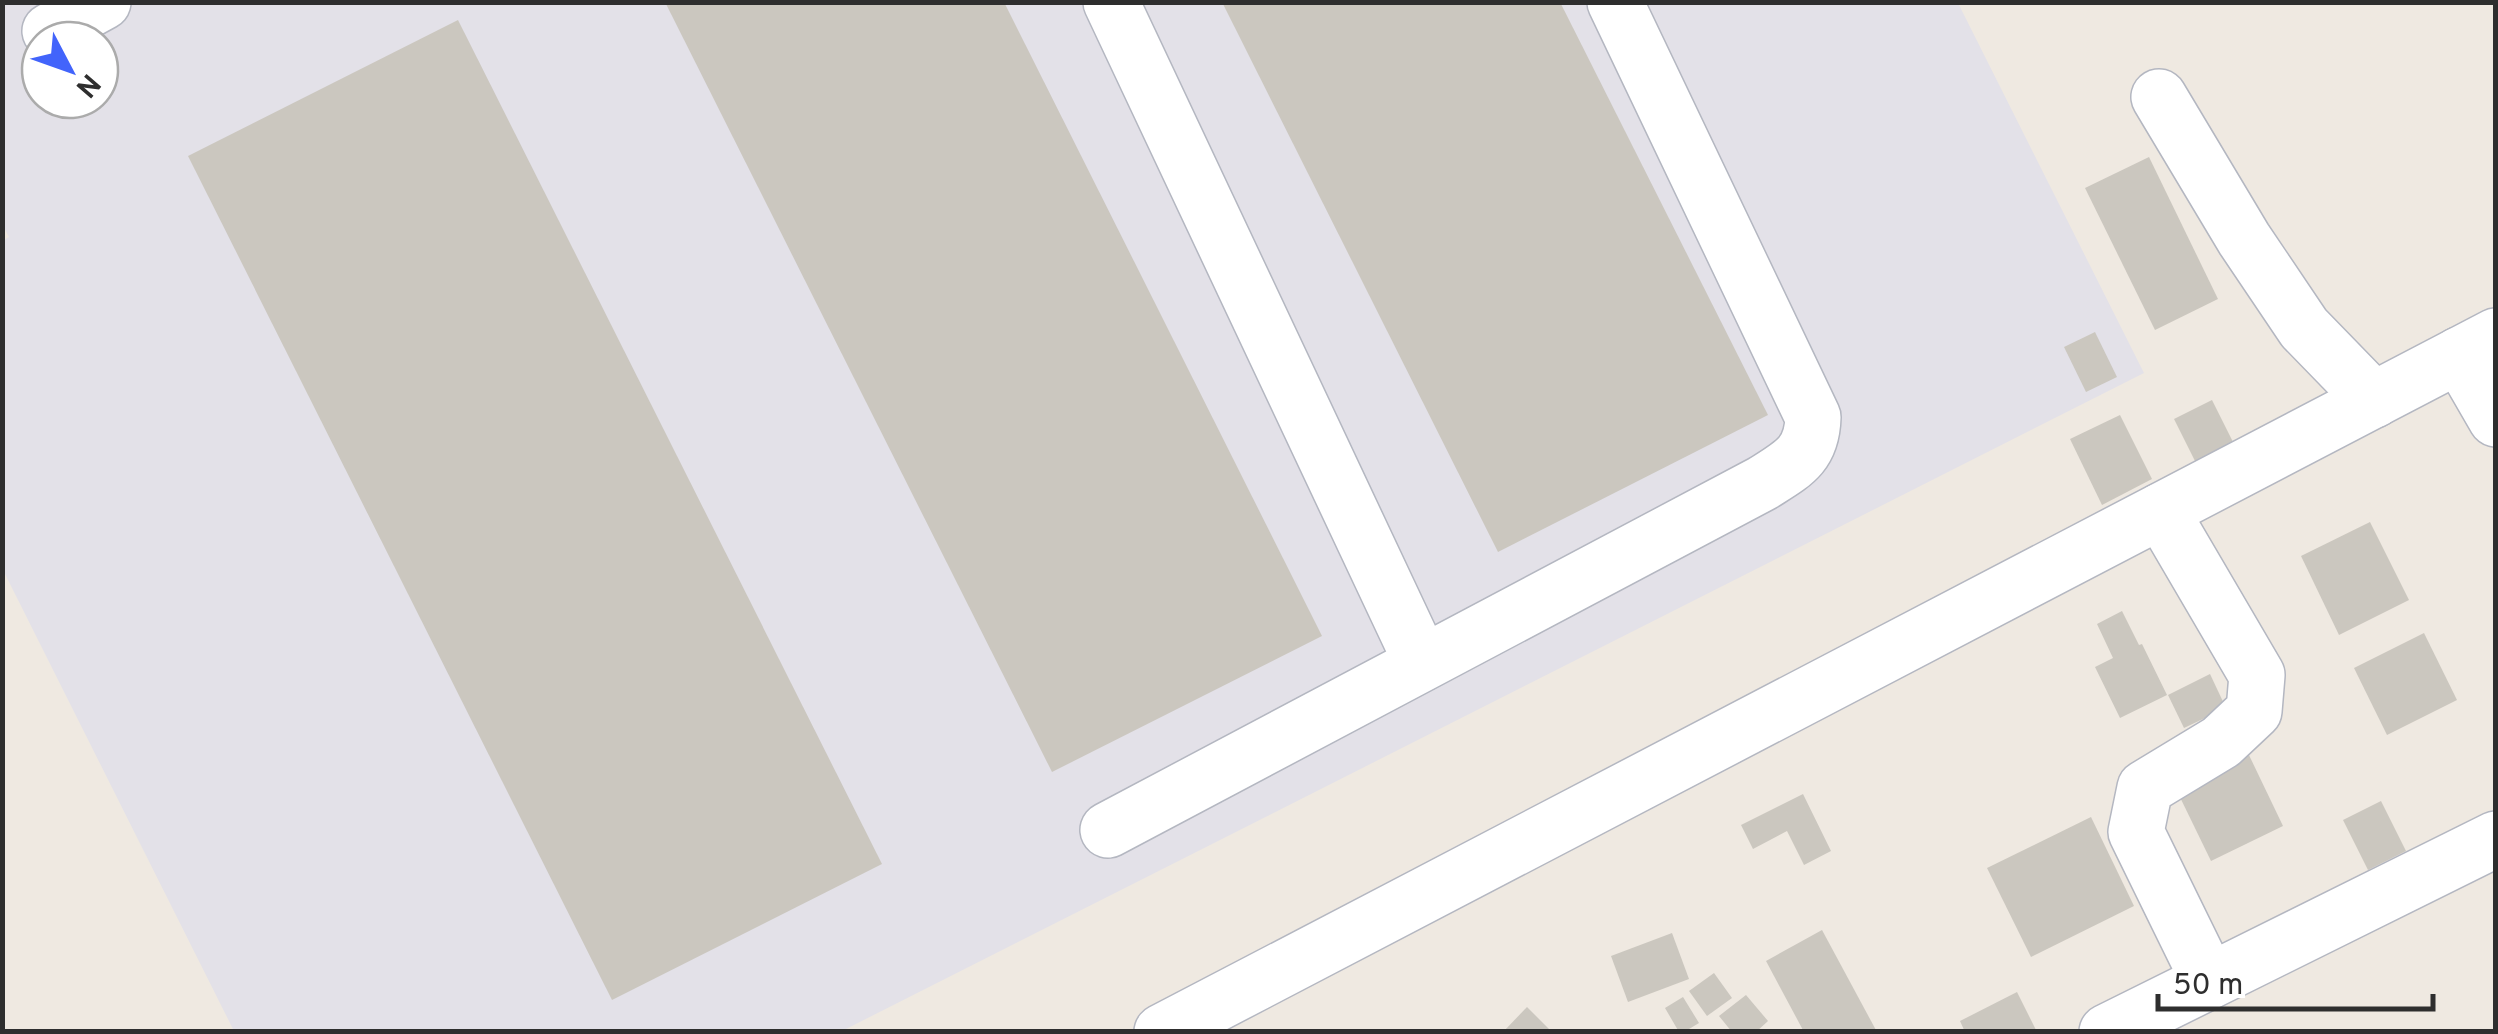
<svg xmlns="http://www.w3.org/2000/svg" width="2498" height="1034" font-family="Overpass,sans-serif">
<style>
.industrial{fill:#e3e1e8;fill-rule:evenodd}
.building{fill:#cbc7bf}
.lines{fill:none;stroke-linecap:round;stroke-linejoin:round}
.minor-casing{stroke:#b4b7c1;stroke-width:58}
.minor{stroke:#fff;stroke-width:55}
</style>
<rect width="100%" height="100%" fill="#efe9e1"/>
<path class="industrial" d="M3,3H1958L2144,373L842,1031H234L3,570L2,241L9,237L2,224ZM40,40H100V100H40Z"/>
<g class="building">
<polygon points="665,2 1004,2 1322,636 1052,772"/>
<polygon points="1222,2 1560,2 1768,415 1498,552"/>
<polygon points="458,20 882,864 612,1000 188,156"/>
<polygon points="2149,157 2218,299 2155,330 2085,188"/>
<polygon points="2095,332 2117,377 2086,392 2064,347"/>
<polygon points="2212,400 2235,446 2197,465 2174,419"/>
<polygon points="2120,415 2152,479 2102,505 2070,439"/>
<polygon points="2370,522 2409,600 2339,635 2301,556"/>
<polygon points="2122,611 2139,645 2142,644 2167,695 2120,718 2095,667 2113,658 2097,624"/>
<polygon points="2424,633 2457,700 2387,735 2354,668"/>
<polygon points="2210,674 2226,708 2184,728 2168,695"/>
<polygon points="2248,753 2283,826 2211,861 2176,789"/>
<polygon points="1803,794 1831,851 1804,865 1787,831 1753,849 1741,825"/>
<polygon points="2381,801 2406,851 2368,870 2343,820"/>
<polygon points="2091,817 2134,906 2031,957 1987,868"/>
<polygon points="1822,930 1877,1032 1804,1032 1766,961"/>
<polygon points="1672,933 1689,979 1628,1002 1611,956"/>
<polygon points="1714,973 1732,998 1707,1016 1689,991"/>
<polygon points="2017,992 2037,1032 1965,1032 1960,1021"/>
<polygon points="1746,995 1768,1021 1756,1032 1732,1032 1719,1016"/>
<polygon points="1683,997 1699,1023 1684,1032 1679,1032 1665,1008"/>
<polygon points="1527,1007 1552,1032 1503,1032"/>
</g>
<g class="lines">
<g class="minor-casing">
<g id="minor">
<polyline points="1111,2 1422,663"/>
<polyline points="50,31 103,2"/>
<polyline points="2159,97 2244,239 2304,328 2374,400"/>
<polyline points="2459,355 2496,419"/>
<polyline points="2161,511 2257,675 2254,711 2221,742 2145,788 2136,832 2209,981"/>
<path d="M1108,830L1763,483C1793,464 1812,455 1813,417L1615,2"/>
<polyline points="1162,1032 2496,336"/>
<polyline points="2107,1032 2496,839"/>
</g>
</g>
<use href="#minor" class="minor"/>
</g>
<rect width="2498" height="1034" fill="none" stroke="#2e2e2e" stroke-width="10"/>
<g transform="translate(70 70) rotate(131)"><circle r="48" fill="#ffffff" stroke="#ababab" stroke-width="2.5"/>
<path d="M0-8L18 38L0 25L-18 38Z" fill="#4264fb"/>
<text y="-15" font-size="28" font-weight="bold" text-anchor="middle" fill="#2e2e2e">N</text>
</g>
<path d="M2158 994v15h275v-15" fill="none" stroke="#2e2e2e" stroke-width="5"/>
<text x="2173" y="994" font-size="30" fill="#2e2e2e" stroke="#ffffff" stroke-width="8" paint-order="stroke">50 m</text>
</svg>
